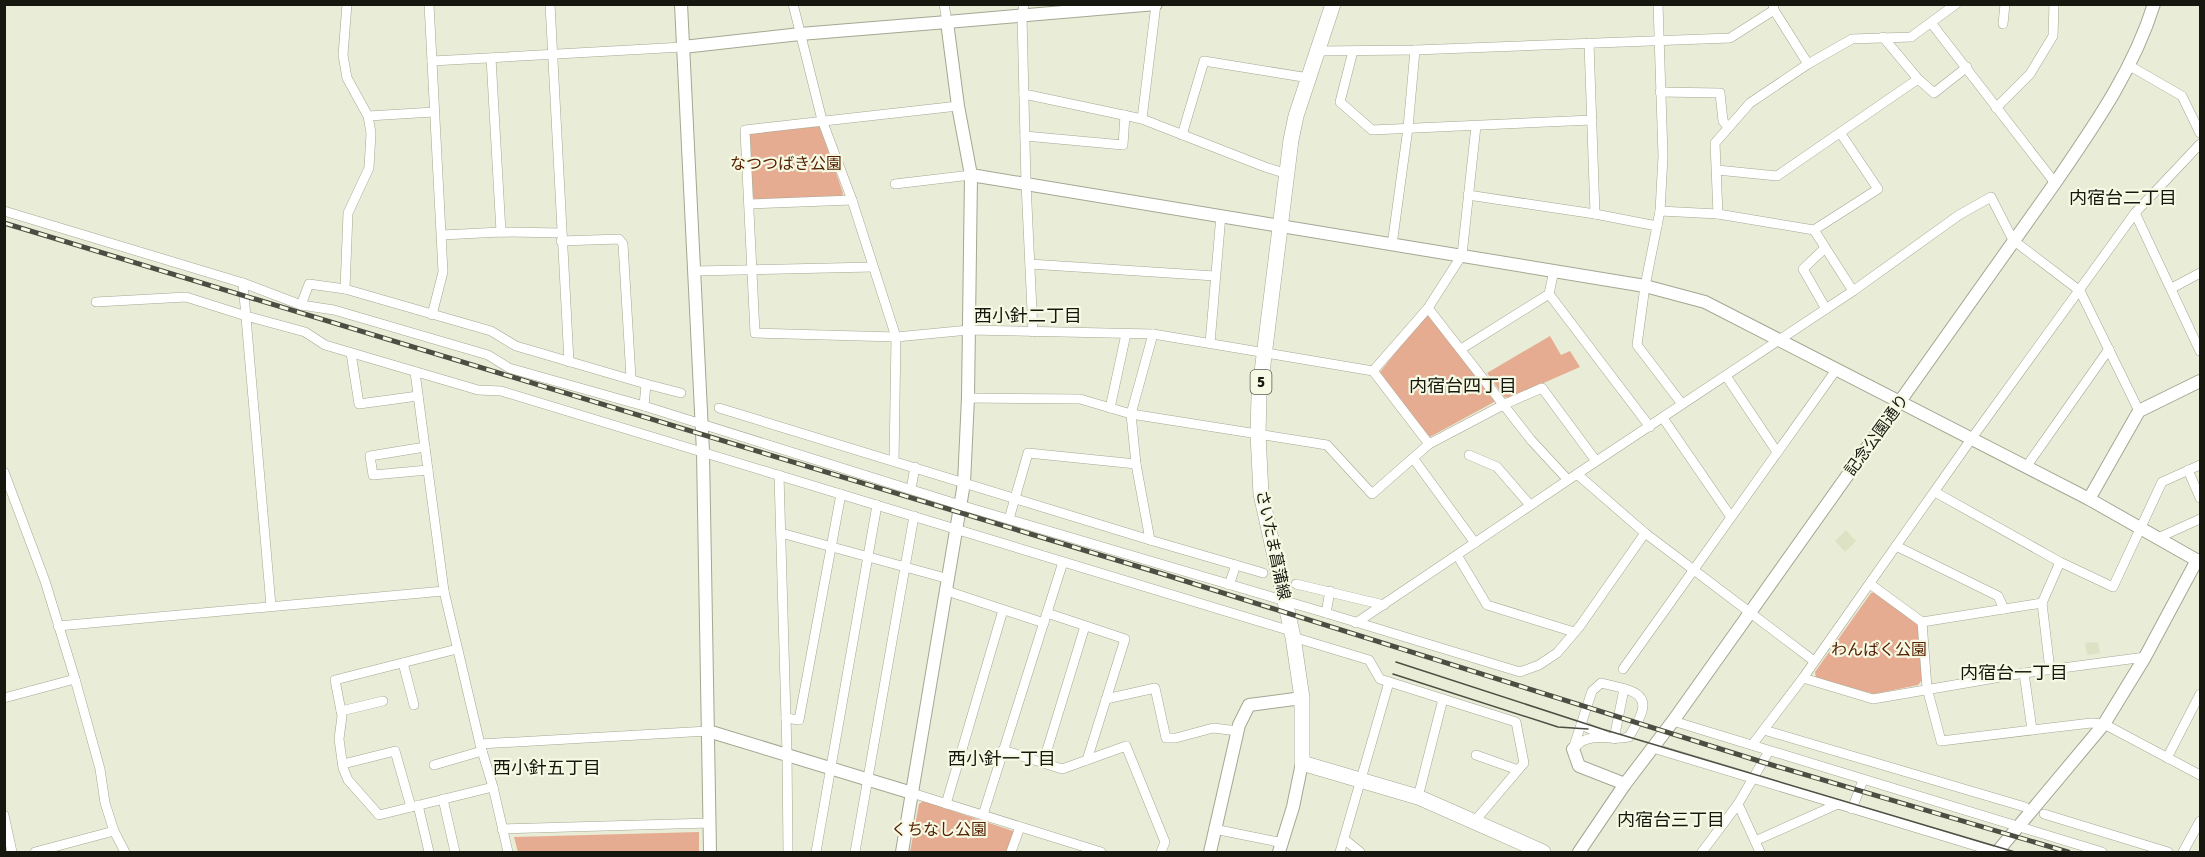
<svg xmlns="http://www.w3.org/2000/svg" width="2205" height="857" font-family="Signika,'Noto Sans JP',sans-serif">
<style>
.built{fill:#dee2c4}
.green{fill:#e6ac92}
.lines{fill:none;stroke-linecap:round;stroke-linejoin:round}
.minor-casing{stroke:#a4a792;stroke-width:10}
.tertiary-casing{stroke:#a4a792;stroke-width:14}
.primary-casing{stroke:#a4a792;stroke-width:16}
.minor{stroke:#fff;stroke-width:9}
.tertiary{stroke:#fff;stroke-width:12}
.primary{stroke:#fff;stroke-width:15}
.tram{stroke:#4d4e43;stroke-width:1.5}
.rail-casing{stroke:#4d4e43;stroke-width:5}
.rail{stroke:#f6f9e3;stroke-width:3;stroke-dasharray:9;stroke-linecap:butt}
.labels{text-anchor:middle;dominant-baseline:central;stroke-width:4.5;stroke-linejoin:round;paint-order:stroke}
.shield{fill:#f6f9e3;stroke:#595b4f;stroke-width:1.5}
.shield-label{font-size:15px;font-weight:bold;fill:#16170f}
.park-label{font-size:16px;fill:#562002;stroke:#f6f9e3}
.street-label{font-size:16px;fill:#16170f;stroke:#f6f9e3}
.neighbourhood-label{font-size:18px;fill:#16170f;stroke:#f6f9e3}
</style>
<rect width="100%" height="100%" fill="#e9ecd6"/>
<g class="built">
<polygon points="1846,530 1856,541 1845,552 1835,541"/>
<polygon points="2098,642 2100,653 2087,655 2085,643"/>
</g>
<g class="green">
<polygon points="816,126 820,127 843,193 842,197 756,201 752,196 749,136 753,131"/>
<polygon points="1427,313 1496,401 1428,438 1380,372"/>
<polygon points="1550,336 1561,355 1570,351 1580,367 1509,398 1504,397 1487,373"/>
<polygon points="1875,592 1918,625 1922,680 1918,685 1874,694 1816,678 1815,672 1871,593"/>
<polygon points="923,801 1013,831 1015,834 1007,852 910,852 919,804"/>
<polygon points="699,832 699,852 518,852 514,837"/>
</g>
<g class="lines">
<g class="minor-casing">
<g id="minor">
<polyline points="429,4 443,272 432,315"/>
<polyline points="550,4 569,362"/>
<polyline points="793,4 822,120 852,200 896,337 894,461"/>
<polyline points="944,4 947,22"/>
<polyline points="1024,4 1022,16 1026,183 1033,332"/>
<polyline points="1658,4 1663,156 1660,211 1645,286 1637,345 1682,404"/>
<polyline points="1773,4 1774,10 1808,64"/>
<polyline points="1932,24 2055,183"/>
<polyline points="2003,24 2005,4"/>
<polyline points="1883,37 1918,79 1934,93 1967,67"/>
<polyline points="1589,43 1595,214"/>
<polyline points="1317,51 1415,50 1730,38 1774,10"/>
<polyline points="1353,51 1340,102 1372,130 1592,120"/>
<polyline points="491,58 501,232"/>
<polyline points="432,61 683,47"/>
<polyline points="2130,66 2182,96 2200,133"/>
<polyline points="1660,92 1720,93 1723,121 1728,127"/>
<polyline points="1024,94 1142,119 1265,167 1287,174"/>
<polyline points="958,106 745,130 755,333 896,337 969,330 1153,334 1373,371 1429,444"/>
<polyline points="1996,108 2030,74 2053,36 2054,4"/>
<polyline points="368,116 434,112"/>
<polyline points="1142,119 1156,4"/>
<polyline points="1182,135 1204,61 1309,78"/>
<polyline points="1025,136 1123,145 1125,115"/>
<polyline points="1717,170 1777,176 1918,79"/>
<polyline points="895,184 971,175"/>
<polyline points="1468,195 1595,214 1657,226"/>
<polyline points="749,204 852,200"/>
<polyline points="4,211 243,283 301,305 334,310 488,355 509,368 644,406 960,505 1326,613"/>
<polyline points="1660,211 1718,214 1814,230 1878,189 1841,134"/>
<polyline points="2135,213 2200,351"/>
<polyline points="1718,214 1715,143 1750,103 1808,64 1852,39 1911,37 1956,4"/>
<polyline points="1814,230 1853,291"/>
<polyline points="442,235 501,232 561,233"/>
<polyline points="561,241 619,239 623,244 631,378"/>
<polyline points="1392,245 1408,128 1415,50"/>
<polyline points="1825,248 1803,269 1826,309"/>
<polyline points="1030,264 1215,276"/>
<polyline points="695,271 873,267"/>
<polyline points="243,283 271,606"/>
<polyline points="2172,288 2200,273"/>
<polyline points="345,289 348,213 369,168 371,133 368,116 347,78 343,55 347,4"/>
<polyline points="1549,294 1650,427"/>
<polyline points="96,302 186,297 246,316 305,332 325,345 478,390 501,391 1291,631"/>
<polyline points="301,305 309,284 345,289 491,331 516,346 646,384 644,406"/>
<polyline points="1428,308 1531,440 1568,480"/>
<polyline points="1210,343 1221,215"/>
<polyline points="1461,349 1549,294 1554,270"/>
<polyline points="351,353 359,404 418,396"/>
<polyline points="1373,371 1428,308 1462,255 1476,126"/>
<polyline points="415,372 444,591 480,744 493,787 508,852"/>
<polyline points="1726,376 1777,452"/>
<polyline points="646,384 681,393"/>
<polyline points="968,398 1080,399 1131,414 1327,445 1372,494 1429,444 1505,404 1542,388 1596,461"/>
<polyline points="719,408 1150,540 1236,565 1229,585"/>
<polyline points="1110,408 1126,334"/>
<polyline points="1663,418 1731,517"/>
<polyline points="425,447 370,456 373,475 428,470"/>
<polyline points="1469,455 1497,467 1530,505"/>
<polyline points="1413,458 1475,543"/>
<polyline points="2026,467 2109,349"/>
<polyline points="2188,470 2200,498"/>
<polyline points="4,472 45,581 75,679 100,769 105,803 114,831 125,852"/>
<polyline points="1577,474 1645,533 1814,661"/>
<polyline points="779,475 787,753 788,852"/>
<polyline points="911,489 915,467"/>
<polyline points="1935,492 2060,562 2113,587 2162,482 2200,465"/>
<polyline points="1009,519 1028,453 1136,464"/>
<polyline points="781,533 949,579"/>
<polyline points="2160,537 2200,519"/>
<polyline points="1150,540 1136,464 1131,414 1153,334"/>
<polyline points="1896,546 1998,596 2004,609"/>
<polyline points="1457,555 1487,605 1574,632"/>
<polyline points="1236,565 1263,573"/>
<polyline points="1296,584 1384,605"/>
<polyline points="1870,584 1922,622 2042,603"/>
<polyline points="947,591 1044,623"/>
<polyline points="1330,591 1326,613 1520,672 1539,665 1557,653 1580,626 1645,533"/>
<polyline points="1047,613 1125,639 1087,760"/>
<polyline points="1922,622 1927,688 1941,741 2091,723 2104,724 2200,775"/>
<polyline points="1356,623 1568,480 1853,291 1959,215 1991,197 2013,240 2080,291 2139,411"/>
<polyline points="58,626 444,591"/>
<polyline points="1293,637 1369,660 1380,679 1516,722 1524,763 1474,822"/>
<polyline points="457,649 335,680 342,716 339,739 343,768 348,780 379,815 493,787"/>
<polyline points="403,663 414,705"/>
<polyline points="1623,669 1836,370"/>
<polyline points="2050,670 2042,603 2060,562"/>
<polyline points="2024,673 2032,730"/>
<polyline points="1803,678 1873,699 2024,673 2145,657"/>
<path d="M1601,683C1615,687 1649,689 1642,711C1640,720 1633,729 1629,737C1615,741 1599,734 1585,740C1581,741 1577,746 1573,749L1592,691Z"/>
<polyline points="4,698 75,679"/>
<polyline points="1106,699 1155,688 1166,738 1176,738 1213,728 1238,731"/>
<polyline points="341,711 383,701"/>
<polyline points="786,718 799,720 841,494"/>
<polyline points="1673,721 2102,852"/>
<polyline points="1581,725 1608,737"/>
<polyline points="1764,730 2025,807"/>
<polyline points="1614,739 1624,689"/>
<polyline points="480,744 708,731"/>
<polyline points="1752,745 1803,678 1972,438 2135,213 2200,144"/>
<polyline points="1653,748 1996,852"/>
<polyline points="1003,750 1062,769 1126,746 1165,842 1161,852"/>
<polyline points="1476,755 1518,770"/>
<polyline points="2167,758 2200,694"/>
<polyline points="1043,763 1085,626"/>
<polyline points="343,764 395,751 411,807"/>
<polyline points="434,765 482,751"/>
<polyline points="912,793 1101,852"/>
<polyline points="1418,797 1443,699"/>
<polyline points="443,799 455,852"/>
<polyline points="946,804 1003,610"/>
<polyline points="1738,804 1760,852"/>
<polyline points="418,805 429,852"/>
<polyline points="1852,809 1863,780"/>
<polyline points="2044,814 2168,852"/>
<polyline points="4,815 12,852"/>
<polyline points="983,815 1063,562"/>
<polyline points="502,829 710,823"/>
<polyline points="1214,829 1283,843"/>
<polyline points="1344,839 1360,852"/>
<polyline points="1755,841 1838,804"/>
<polyline points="35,852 114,831"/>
<polyline points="816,852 877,505"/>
<polyline points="855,852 914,516"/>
<polyline points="1011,852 1020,827"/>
<polyline points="1340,852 1389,682"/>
<polyline points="1702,852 1738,804 1769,751"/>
<polyline points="2183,852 2200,821"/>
</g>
</g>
<g class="tertiary-casing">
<g id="tertiary">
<polyline points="681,4 703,452 710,852"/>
<polyline points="947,22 1156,4"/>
<polyline points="683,47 800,34 947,22 958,106 971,175 1645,286 1705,302 2089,499 2200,562"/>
<polyline points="2089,499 2139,411 2200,381"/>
<polyline points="708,731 912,793"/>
<polyline points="1573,749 1579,766 1625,784"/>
<polyline points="902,852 964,483 968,398 971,175"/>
<polyline points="1210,852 1239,725 1249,705 1302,698"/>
<polyline points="1279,852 1293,807 1302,763"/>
<path d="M1579,852L1625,784L1673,721L2055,183C2094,126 2133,71 2154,4"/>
<polyline points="1997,852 2104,724 2145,657 2197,560"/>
</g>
</g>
<g class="primary-casing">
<polyline id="primary" points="1333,4 1296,116 1291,140 1259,396 1258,434 1261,494 1293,637 1302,698 1302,763 1418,797 1543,852"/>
</g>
<use href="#minor" class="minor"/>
<use href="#tertiary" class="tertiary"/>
<use href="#primary" class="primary"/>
<g class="tram">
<polyline points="1396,662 1602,729 2015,852"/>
<polyline points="1393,674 1558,727 1588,729"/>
</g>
<g class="rail-casing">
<polyline id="rail" points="4,223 1166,575 1762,762 2068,852"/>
</g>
<use href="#rail" class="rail"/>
</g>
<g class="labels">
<rect class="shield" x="1250.5" y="370" width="21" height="24" rx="4.5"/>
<g class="shield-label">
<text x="1261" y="382">5</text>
</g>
<g class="park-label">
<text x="786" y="164">なつつばき公園</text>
<text x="1879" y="650">わんぱく公園</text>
<text x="939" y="830">くちなし公園</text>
</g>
<g class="street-label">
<text transform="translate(1877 435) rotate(-54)">記念公園通り</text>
<text transform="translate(1273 545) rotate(78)">さいたま菖蒲線</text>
</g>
<g class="neighbourhood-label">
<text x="2123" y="198">内宿台二丁目</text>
<text x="1028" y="316">西小針二丁目</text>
<text x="1463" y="386">内宿台四丁目</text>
<text x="2014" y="673">内宿台一丁目</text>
<text x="1002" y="759">西小針一丁目</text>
<text x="547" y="768">西小針五丁目</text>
<text x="1671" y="820">内宿台三丁目</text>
</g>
</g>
<rect width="2205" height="857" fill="none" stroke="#16170f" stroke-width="12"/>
</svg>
